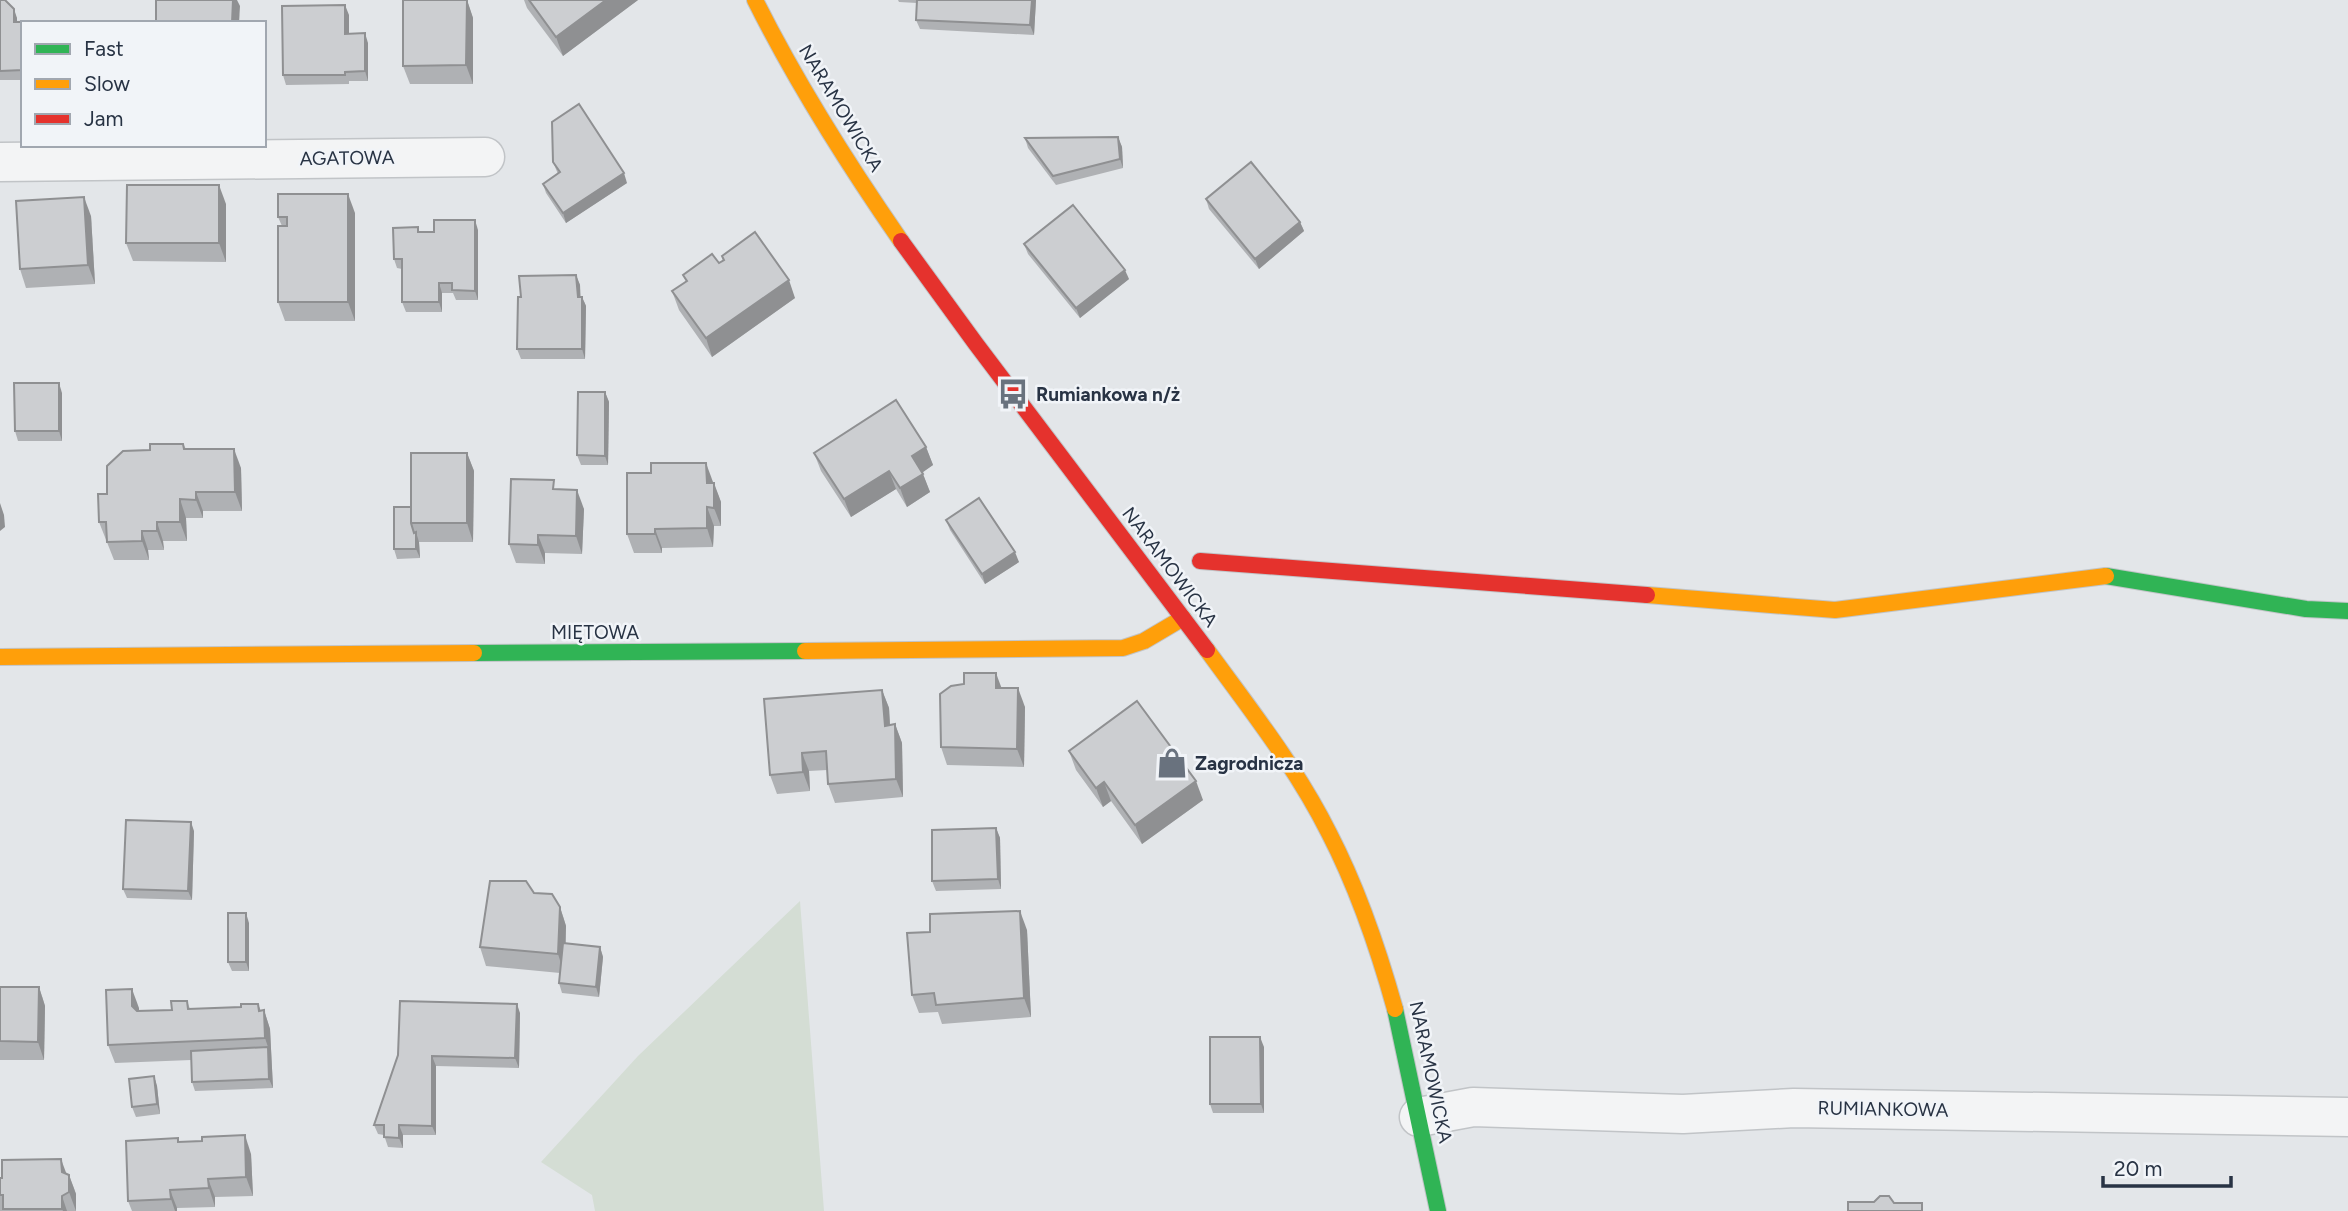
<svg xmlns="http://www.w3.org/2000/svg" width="2348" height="1211" font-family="Figtree,sans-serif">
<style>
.green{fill:#d4ddd4}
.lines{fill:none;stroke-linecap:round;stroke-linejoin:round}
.street-casing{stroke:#c1c4c7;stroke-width:41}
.fast-casing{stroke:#c1c4c7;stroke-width:18}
.slow-casing{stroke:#c1c4c7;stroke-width:18}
.jam-casing{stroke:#c1c4c7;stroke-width:18}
.street{stroke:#f3f4f5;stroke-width:38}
.fast{stroke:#30b455;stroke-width:16}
.slow{stroke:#ff9f0a;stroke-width:16}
.jam{stroke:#e5322d;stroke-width:16}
.wall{fill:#afb1b4}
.shaded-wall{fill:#8f9092}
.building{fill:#ccced1;stroke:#8f9092;stroke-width:2}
.labels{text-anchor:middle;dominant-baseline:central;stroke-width:5;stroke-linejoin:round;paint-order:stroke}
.street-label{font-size:19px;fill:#283344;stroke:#f1f4f8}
.poi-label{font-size:19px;font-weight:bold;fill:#283344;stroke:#f1f4f8;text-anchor:start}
</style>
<rect width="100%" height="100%" fill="#e3e6e9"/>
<polygon class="green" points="800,901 824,1211 595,1211 592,1195 541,1162 638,1056"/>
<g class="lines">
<g class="street-casing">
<g id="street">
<polyline points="0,162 485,157"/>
<polyline points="1419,1117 1473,1107 1683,1114 1794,1108 2348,1117"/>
</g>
</g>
<g class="fast-casing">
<g id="fast">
<polyline points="2106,576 2306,609 2348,611"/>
<polyline points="474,653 805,651"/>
<polyline points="1395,1009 1438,1211"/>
</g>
</g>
<g class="slow-casing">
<g id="slow">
<path d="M755,0C797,84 847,163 901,241"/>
<polyline points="1647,595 1835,610 2106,576"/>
<path d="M1207,650C1250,709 1296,767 1329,833C1358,889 1378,948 1395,1009"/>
<polyline points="805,651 1123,648 1144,641 1183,618"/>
<polyline points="0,657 474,653"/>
</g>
</g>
<g class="jam-casing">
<g id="jam">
<polyline points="901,241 976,344 1207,650"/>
<polyline points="1200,561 1647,595"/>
</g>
</g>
<use href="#street" class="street"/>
<use href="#fast" class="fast"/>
<use href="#slow" class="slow"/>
<use href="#jam" class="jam"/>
</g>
<g class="wall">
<polygon points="0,0 17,18 17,22 23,23 23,80 0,80"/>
<polygon points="467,0 473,18 473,84 410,84 403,66"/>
<polygon points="524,0 638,0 563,56 527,8"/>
<polygon points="898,0 1036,0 1034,35 920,29 916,20 917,3 899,2"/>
<polygon points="349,15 349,34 368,43 368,81 349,81 349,84 286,85 283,75"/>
<polygon points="1118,137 1122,147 1123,168 1056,185 1028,148 1025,138"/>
<polygon points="553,162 627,183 566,223 546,193 543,184 558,174"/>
<polygon points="1206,199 1300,222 1304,231 1259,269 1209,209"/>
<polygon points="226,204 226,262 133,261 126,243"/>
<polygon points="355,213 355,321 285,321 278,302 282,226 278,217"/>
<polygon points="91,216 95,284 26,288 20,269"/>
<polygon points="478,230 478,300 456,300 453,293 442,293 442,312 406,312 402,302 402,269 397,268 394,259 420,232"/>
<polygon points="1024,244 1129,279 1080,318 1028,254"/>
<polygon points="722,256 795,298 712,357 679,310 672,291 686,282 683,275 719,263 723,261"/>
<polygon points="576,275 580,285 580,297 582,297 586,306 585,359 521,359 517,349 521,297"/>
<polygon points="605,392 609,402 608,465 581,465 577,455"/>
<polygon points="62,393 62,441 18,441 15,431"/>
<polygon points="183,444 186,449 241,468 242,511 203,511 203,518 186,518 187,541 163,541 164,550 148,550 149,560 114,560 99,522 107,494 150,450"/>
<polygon points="926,447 933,465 922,472 930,492 907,507 896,489 851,517 821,471 814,453"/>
<polygon points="467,453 474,471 473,542 419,542 420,558 397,559 394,549 411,507"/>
<polygon points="713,482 721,502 721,526 714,526 713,547 662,548 662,553 634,553 627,534"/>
<polygon points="557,489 584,509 582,554 545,553 545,564 516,563 509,544"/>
<polygon points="946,520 1019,562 985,584 950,530"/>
<polygon points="1001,688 1025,707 1024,767 947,765 941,747"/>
<polygon points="882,690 889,708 890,725 895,724 902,743 903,797 835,803 828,784 827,770 809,771 810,791 777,794 770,775"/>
<polygon points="1069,751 1203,800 1142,844 1111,801 1103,807 1076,770"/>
<polygon points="996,828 1000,838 1001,889 936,891 932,881"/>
<polygon points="194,831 192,900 127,898 123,889"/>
<polygon points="534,893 560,907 566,926 566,944 600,947 603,957 599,997 562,993 559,983 560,973 486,966 480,947"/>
<polygon points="249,923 249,971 232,971 228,962"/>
<polygon points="1027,930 1031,1017 942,1024 938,1012 919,1013 912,995"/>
<polygon points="0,987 39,987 45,1006 44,1060 0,1060"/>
<polygon points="187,1001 190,1009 264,1010 270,1029 273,1088 195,1091 192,1082 191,1060 115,1063 108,1045 139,1008 139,1011 172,1010"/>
<polygon points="520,1013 519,1068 436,1066 436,1135 403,1135 403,1148 388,1147 384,1135 378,1134 374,1125 398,1055"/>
<polygon points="1264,1047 1264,1113 1213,1113 1210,1104"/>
<polygon points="154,1076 157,1086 160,1114 136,1117 132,1107"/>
<polygon points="178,1138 179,1142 251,1154 253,1196 215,1197 215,1207 177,1208 177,1211 132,1211 128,1201"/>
<polygon points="67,1174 69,1175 76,1194 76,1211 0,1211 0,1178"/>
</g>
<g class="shaded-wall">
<polygon points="233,0 237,0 240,6 239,23 232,23"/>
<polygon points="467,0 473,18 473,84 466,65"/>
<polygon points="606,0 638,0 563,56 556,37"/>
<polygon points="1032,0 1036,0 1034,35 1030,25"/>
<polygon points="345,5 349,15 349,43 345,34"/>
<polygon points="14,9 17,18 17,32 14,22"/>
<polygon points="365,33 368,43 368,81 365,71"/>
<polygon points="1118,137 1122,147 1123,168 1120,159"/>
<polygon points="624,173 627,183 566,223 563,213"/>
<polygon points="219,185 226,204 226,262 219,243"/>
<polygon points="348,194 355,213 355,321 348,302"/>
<polygon points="84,197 91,216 95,284 88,265"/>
<polygon points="475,220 478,230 478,300 475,291"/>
<polygon points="1300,222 1304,231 1259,269 1255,259"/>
<polygon points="1125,270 1129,279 1080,318 1076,308"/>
<polygon points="576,275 580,285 581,306 578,297"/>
<polygon points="789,280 795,298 712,357 706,338"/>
<polygon points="439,283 442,293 442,312 439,302"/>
<polygon points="582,297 586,306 585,359 582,349"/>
<polygon points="59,383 62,393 62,441 59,431"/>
<polygon points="605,392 609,402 608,465 605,456"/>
<polygon points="926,447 933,465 919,475 912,456"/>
<polygon points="234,449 241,468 242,511 235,492"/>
<polygon points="467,453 474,471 473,542 467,523"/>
<polygon points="706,463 713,482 713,502 707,483"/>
<polygon points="889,471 896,489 851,517 844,499"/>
<polygon points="923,474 930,492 907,507 900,488"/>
<polygon points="714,483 721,502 721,526 714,508"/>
<polygon points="577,490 584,509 582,554 576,536"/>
<polygon points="196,492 203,511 203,518 196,500"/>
<polygon points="180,499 186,518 187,541 180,522"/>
<polygon points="0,503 4,515 5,527 0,531"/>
<polygon points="707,507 714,526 713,547 707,528"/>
<polygon points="157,522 163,541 164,550 157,531"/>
<polygon points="655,529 662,548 662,553 655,534"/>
<polygon points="142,531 148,550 149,560 142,541"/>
<polygon points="416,532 419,542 420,558 416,549"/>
<polygon points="538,535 545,553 545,564 538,545"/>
<polygon points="1015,552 1019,562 985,584 982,574"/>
<polygon points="996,673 1003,692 996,688"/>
<polygon points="1018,688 1025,707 1024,767 1017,749"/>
<polygon points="882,690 889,708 891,744 885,726"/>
<polygon points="895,724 902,743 903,797 896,779"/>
<polygon points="802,753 809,771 810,791 803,772"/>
<polygon points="1196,781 1203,800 1142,844 1135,825"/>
<polygon points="1104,782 1111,801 1103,807 1096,788"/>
<polygon points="191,822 194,831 192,900 188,891"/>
<polygon points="996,828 1000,838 1001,889 998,879"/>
<polygon points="560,907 566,926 564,973 558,954"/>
<polygon points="1020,911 1027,930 1031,1017 1024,998"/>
<polygon points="246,913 249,923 249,971 246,962"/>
<polygon points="600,947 603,957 599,997 596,987"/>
<polygon points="39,987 45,1006 44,1060 38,1042"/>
<polygon points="132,989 139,1008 139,1024 132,1006"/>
<polygon points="258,1004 264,1019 264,1010 270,1029 273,1088 269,1079 268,1047 265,1038"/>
<polygon points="517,1004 520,1013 519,1068 515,1058"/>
<polygon points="1260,1037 1264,1047 1264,1113 1261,1104"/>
<polygon points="432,1056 436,1066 436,1135 432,1126"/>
<polygon points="154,1076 157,1086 160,1114 157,1104"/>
<polygon points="399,1125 403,1135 403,1148 399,1138"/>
<polygon points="245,1135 251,1154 253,1196 246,1177"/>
<polygon points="61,1159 68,1178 62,1172"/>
<polygon points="69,1175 76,1194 76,1211 69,1192"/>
<polygon points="208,1179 215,1197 215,1207 209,1188"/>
<polygon points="170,1190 177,1208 177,1211 175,1211 171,1199"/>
<polygon points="62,1196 67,1211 63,1211 62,1209"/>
</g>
<g class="building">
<polygon points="0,0 5,0 14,9 14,22 77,21 77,23 23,23 23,70 0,71"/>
<polygon points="156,0 233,0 232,23 156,23"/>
<polygon points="403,0 467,0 466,65 403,66"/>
<polygon points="529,0 606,0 556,37"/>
<polygon points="917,0 1032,0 1030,25 916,20"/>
<polygon points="345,5 345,34 365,33 365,71 345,72 345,75 283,75 282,6"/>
<polygon points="579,104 624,173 563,213 543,184 560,172 553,162 552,122"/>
<polygon points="1118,137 1120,159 1053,176 1025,138"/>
<polygon points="1251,162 1300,222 1255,259 1206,199"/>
<polygon points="127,185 219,185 219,243 126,243"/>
<polygon points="278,194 348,194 348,302 278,302 278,226 287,226 287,217 278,217"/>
<polygon points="84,197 88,265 20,269 16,201"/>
<polygon points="1073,205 1125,270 1076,308 1024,244"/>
<polygon points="434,220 475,220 475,291 452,290 452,283 439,283 439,302 402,302 402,259 394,259 393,228 418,227 418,232 434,232"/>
<polygon points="755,232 789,280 706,338 672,291 687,281 683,275 712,254 719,263 724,260 722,256"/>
<polygon points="576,275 578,297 582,297 582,349 517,349 518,297 521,297 519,276"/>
<polygon points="14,383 59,383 59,431 15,431"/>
<polygon points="578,392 605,392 605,456 577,455"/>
<polygon points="896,400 926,447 912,456 923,474 900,488 889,471 844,499 814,453"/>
<polygon points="150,444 183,444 184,449 234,449 235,492 196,492 196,500 180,499 180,522 157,522 157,531 142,531 142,541 107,542 106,522 99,522 98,494 107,494 107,466 123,451 150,450"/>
<rect x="411" y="453" width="56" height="70"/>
<polygon points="651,463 706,463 707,483 714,483 714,508 707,507 707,528 655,529 655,534 627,534 627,473 651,473"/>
<polygon points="511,479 554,480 553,489 577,490 576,536 538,535 538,545 509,544"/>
<polygon points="979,498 1015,552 982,574 946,520"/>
<polygon points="394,507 411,507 411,523 414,533 416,532 416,549 394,549"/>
<polygon points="964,673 996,673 996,688 1018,688 1017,749 941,747 940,694 951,686 964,684"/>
<polygon points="882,690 885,726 895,724 896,779 828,784 826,751 802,753 803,772 770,775 764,699"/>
<polygon points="1137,701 1196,781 1135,825 1104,782 1096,788 1069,751"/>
<polygon points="126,820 191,822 188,891 123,889"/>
<polygon points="996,828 998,879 932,881 932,830"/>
<polygon points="490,881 526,881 534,893 552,894 560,907 558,954 480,947"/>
<polygon points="1020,911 1024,998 936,1005 934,993 912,995 907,933 930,932 930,914"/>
<rect x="228" y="913" width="18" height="49"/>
<polygon points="563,943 600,947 596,987 559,983"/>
<polygon points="0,987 39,987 38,1042 0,1041"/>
<polygon points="132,989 132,1006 137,1011 172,1010 171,1001 187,1001 188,1009 241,1007 241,1004 258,1004 259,1011 264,1010 265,1038 108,1045 106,990"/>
<polygon points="400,1001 517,1004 515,1058 432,1056 432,1126 399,1125 399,1138 384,1137 384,1125 374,1125 398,1055"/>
<polygon points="1210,1037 1260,1037 1261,1104 1210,1104"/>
<polygon points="268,1047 269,1079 192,1082 191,1051"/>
<polygon points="154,1076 157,1104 132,1107 129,1079"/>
<polygon points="245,1135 246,1177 208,1179 209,1188 170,1190 171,1199 128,1201 126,1141 178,1138 178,1142 202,1141 202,1137"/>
<polygon points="61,1159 62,1172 69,1175 69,1192 62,1196 62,1209 3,1209 3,1195 0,1195 0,1178 2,1178 2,1160"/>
<polygon points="1880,1196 1889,1196 1894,1203 1922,1203 1922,1211 1848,1211 1848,1202 1874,1202"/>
</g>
<defs>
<g id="bus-bare" transform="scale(2.415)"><path d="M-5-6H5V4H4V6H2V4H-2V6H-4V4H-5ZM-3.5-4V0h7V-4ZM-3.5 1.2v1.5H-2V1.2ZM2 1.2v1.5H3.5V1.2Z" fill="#69727e" stroke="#f1f4f8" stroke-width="2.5" paint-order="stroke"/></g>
<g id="shop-bare" transform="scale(2.415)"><path d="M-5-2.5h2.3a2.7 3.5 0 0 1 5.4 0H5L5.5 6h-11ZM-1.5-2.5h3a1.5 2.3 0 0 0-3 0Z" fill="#69727e" stroke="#f1f4f8" stroke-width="2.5" paint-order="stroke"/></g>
</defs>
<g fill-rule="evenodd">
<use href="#bus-bare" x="1013" y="394"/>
<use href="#shop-bare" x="1172" y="763"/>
</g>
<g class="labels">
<g class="street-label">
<text transform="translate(841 108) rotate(59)">NARAMOWICKA</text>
<text transform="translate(347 158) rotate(-1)">AGATOWA</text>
<text transform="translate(1170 567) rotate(53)">NARAMOWICKA</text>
<text x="595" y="632">MIĘTOWA</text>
<text transform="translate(1431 1072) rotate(78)">NARAMOWICKA</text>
<text transform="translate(1883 1109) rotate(1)">RUMIANKOWA</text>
</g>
<g class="poi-label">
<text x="1036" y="394">Rumiankowa n/ż</text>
<text x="1195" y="763">Zagrodnicza</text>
</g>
</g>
<rect x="21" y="21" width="245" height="126" fill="#f1f4f8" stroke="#a1a7b0" stroke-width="2"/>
<rect x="35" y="44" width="35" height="10" fill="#30b455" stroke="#a1a7b0" stroke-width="2"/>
<text x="84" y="56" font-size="21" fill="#283344">Fast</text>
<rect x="35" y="79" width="35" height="10" fill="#ff9f0a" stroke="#a1a7b0" stroke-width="2"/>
<text x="84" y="91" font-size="21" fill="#283344">Slow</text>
<rect x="35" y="114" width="35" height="10" fill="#e5322d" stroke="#a1a7b0" stroke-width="2"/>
<text x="84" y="126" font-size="21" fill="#283344">Jam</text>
<path d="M2103 1176v10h128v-10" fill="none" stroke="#283344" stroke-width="3.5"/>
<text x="2114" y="1176" font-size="21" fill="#283344" stroke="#f1f4f8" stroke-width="5" paint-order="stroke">20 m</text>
</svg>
